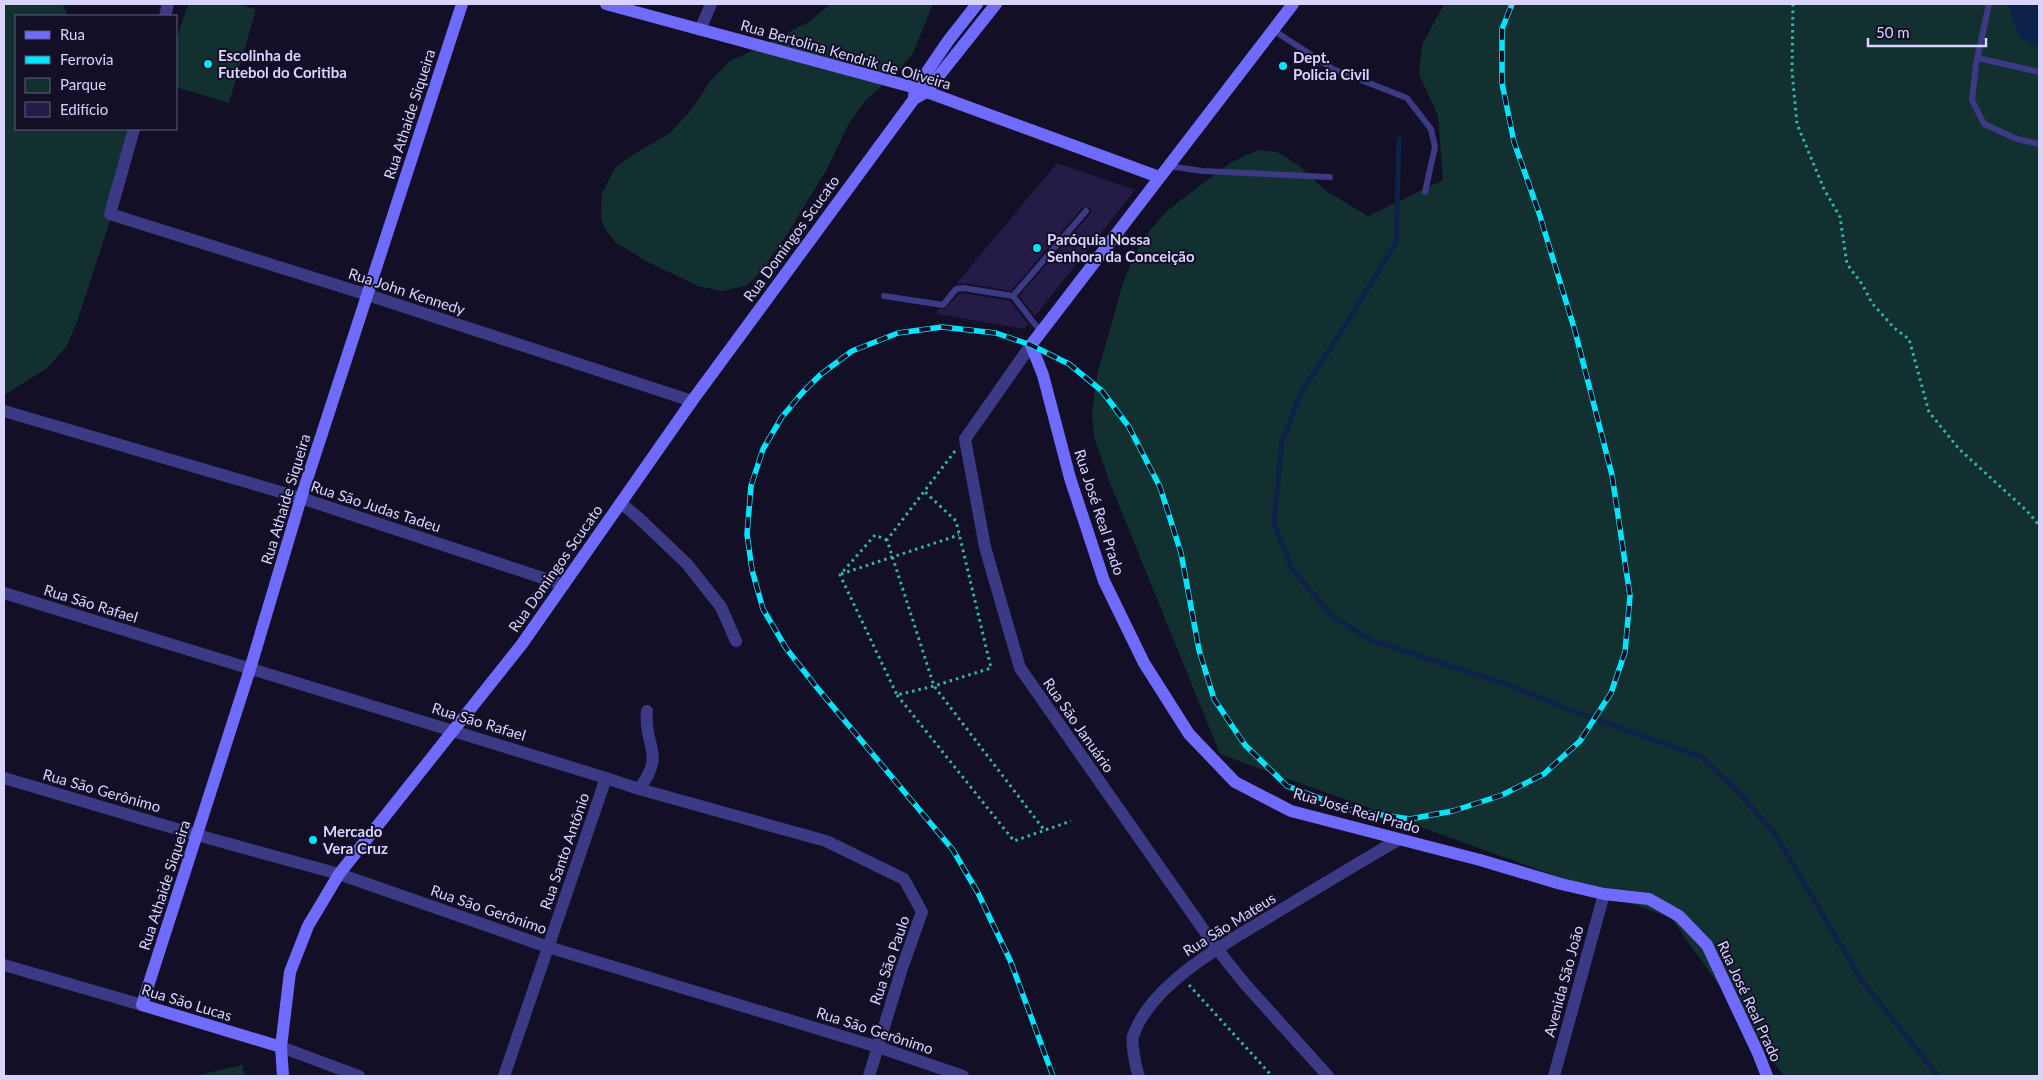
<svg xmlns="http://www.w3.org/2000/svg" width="2043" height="1080" font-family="Lato,sans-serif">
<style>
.green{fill:#12302f}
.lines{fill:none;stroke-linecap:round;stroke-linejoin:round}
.stream{stroke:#0c2248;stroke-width:5}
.river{stroke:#0c2248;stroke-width:29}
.building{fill:#241b47}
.path{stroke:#2fb8b0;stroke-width:3;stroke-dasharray:2.5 4;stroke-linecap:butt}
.lane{stroke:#3d3a85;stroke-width:6}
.street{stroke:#3d3a85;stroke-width:12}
.secondary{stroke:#6f6bff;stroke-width:12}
.rail-casing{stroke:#00e5ff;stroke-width:5.5}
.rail{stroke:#130f26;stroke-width:4;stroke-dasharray:11;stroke-linecap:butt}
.poi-dot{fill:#00e5ff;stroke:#130f26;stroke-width:2}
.labels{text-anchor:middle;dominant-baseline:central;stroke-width:4;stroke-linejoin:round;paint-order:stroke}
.street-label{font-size:15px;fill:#d9d4ff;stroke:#130f26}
.poi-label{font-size:15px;font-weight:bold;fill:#d9d4ff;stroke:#130f26;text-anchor:start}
</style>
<rect width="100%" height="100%" fill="#130f26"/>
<g class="green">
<polygon points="4,4 62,4 69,16 16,16 16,129 140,129 77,322 66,347 46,369 4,395"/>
<polygon points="188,4 237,4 256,9 229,103 176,87 176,41"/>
<polygon points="830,4 933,4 913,53 900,69 865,101 849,123 828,167 788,233 760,273 746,286 721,291 698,286 650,263 616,243 605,229 601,217 602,193 615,168 636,153 670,133 692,109 711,80 729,62 809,22"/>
<polygon points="1444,4 2039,4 2039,1076 1784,1076 1671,918 1220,754 1110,483 1094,437 1092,413 1097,375 1123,283 1133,258 1146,235 1168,210 1230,163 1258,150 1277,152 1298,165 1326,191 1368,216 1443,180 1438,116 1419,74 1422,45"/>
<polygon points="242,1065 245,1076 195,1076"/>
</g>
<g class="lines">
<polyline class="stream" points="1399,139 1396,242 1345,326 1302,391 1282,441 1274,523 1292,569 1333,617 1371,640 1512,686 1567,709 1702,757 1741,795 1775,834 1862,981 1938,1076"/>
<polyline class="river" points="2023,4 2031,27 2039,31"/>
</g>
<g class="building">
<polygon points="1057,163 1135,190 1035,316 1019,296 1090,214 1091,210 1089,207 1082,208 1011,291 964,283 956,284"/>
<polygon points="963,293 1010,301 1028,324 1024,329 938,314 938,309 945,309 959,294"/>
</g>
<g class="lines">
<g class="path">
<polyline points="1793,4 1792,71 1797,124 1824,189 1840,217 1847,264 1862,284 1872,303 1894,328 1909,339 1929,412 1959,449 2026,510 2039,525"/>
<polyline points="955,451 887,540 934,686 1045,831"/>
<polyline points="887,540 875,535 840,575 897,695 934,686 991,668 956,521 924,491"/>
<polyline points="841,574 959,535"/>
<polyline points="897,695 1014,841 1071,821"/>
<polyline points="1189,985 1272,1076"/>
</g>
<g class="lane">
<polyline points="1989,4 1976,64 1972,100 1984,124 2017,139 2039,144"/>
<polyline points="1273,30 1333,69 1407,98 1431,129 1435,147 1425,192"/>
<polyline points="1978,58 2039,72"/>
<polyline points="1169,166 1202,171 1330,177"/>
<polyline points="884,296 943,305 956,289 963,288 1013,296"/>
<polyline points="1041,332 1013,296 1086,211"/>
</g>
<g class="street">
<polyline points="165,16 168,4"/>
<polyline points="700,30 711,4"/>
<polyline points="134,129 110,214 368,295 692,401"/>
<polyline points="1031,345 965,439 985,547 1020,668 1217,949 1245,984 1328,1076"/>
<polyline points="4,411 301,498 564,585"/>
<polyline points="621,503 640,519 687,564 721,607 736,641"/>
<polyline points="4,593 606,778 639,789 826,841 904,879 922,912 902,968 869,1076"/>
<polyline points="4,778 197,835 339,874 548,947 878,1047 963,1076"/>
<path d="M639,789C667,752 643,747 647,711"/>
<polyline points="4,965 142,1005"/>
<polyline points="281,1047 359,1076"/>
<polyline points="504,1076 606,778"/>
<path d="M1139,1076C1136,1070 1131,1042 1133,1036C1152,980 1237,937 1284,908C1322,885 1360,862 1398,840"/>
<polyline points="1554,1076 1604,894"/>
</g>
<g class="secondary">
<polyline points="606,4 916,88 1159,177"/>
<polyline points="1293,4 1031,345 1043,375 1070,478 1104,581 1144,663 1189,734 1235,782 1291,811 1480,860 1561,884 1604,894 1649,899 1679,916 1707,945 1758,1053 1767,1076"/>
<polyline points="914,96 916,88 948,41 977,4"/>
<polyline points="281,1047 142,1005 250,669 301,498 462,4"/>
<polyline points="283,1076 281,1047 290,972 308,926 339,874 522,644 692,401 914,99 926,92 996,4"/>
</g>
<g class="rail-casing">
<polyline id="rail" points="1053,1076 1010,960 978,893 953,850 814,684 786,648 763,609 752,570 747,534 751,486 763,449 782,417 802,393 820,375 852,351 898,333 942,327 996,333 1031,345 1069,364 1102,391 1129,427 1160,487 1181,553 1199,650 1214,699 1245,745 1287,786 1354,811 1410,819 1453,811 1502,795 1544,774 1580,741 1611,693 1625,652 1630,596 1612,475 1575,331 1539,213 1514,142 1502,83 1502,29 1512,4"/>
</g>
<use href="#rail" class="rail"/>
</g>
<g class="poi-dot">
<circle cx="208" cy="64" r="5"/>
<circle cx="1283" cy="66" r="5"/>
<circle cx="1037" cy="248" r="5"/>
<circle cx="313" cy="840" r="5"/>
</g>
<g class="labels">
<g class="street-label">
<text transform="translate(846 54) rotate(16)">Rua Bertolina Kendrik de Oliveira</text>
<text transform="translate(409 114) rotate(-72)">Rua Athaide Siqueira</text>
<text transform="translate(791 238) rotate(-54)">Rua Domingos Scucato</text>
<text transform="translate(407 291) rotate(18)">Rua John Kennedy</text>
<text transform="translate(285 499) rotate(-73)">Rua Athaide Siqueira</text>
<text transform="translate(376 506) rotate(18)">Rua São Judas Tadeu</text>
<text transform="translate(1100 512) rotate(72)">Rua José Real Prado</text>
<text transform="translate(555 568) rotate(-55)">Rua Domingos Scucato</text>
<text transform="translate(91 603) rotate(17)">Rua São Rafael</text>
<text transform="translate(479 721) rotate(17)">Rua São Rafael</text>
<text transform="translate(1079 725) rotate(55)">Rua São Januário</text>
<text transform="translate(102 790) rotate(16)">Rua São Gerônimo</text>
<text transform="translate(1357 810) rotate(16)">Rua José Real Prado</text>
<text transform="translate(564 851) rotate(-71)">Rua Santo Antônio</text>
<text transform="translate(164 885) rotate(-72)">Rua Athaide Siqueira</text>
<text transform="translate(489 909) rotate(19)">Rua São Gerônimo</text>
<text transform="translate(1229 924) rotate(-32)">Rua São Mateus</text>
<text transform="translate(889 960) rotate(-71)">Rua São Paulo</text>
<text transform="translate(1563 981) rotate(-75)">Avenida São João</text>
<text transform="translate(1750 1001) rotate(65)">Rua José Real Prado</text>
<text transform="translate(187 1002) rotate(17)">Rua São Lucas</text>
<text transform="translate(875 1030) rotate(18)">Rua São Gerônimo</text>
</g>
<g class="poi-label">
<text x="218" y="55">Escolinha de<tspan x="218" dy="17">Futebol do Coritiba</tspan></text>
<text x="1293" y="57">Dept.<tspan x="1293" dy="17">Policia Civil</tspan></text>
<text x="1047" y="239">Paróquia Nossa<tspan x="1047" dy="17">Senhora da Conceição</tspan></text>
<text x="323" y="831">Mercado<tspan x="323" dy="17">Vera Cruz</tspan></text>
</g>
</g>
<rect width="2043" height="1080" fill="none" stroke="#d9d4ff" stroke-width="10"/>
<rect x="15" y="15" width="162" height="115" fill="#130f26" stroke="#625e7d"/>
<rect x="25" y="31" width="25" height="8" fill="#6f6bff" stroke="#625e7d"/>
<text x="60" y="40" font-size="15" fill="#d9d4ff">Rua</text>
<rect x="25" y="56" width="25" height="8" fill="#00e5ff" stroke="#625e7d"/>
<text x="60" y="65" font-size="15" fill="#d9d4ff">Ferrovia</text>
<rect x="25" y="78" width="25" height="15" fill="#12302f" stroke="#625e7d"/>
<text x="60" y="90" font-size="15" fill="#d9d4ff">Parque</text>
<rect x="25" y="102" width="25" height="15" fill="#241b47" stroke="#625e7d"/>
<text x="60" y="115" font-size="15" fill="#d9d4ff">Edifício</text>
<path d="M1868 38v8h118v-8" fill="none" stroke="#d9d4ff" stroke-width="2.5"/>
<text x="1876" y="38" font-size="15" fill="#d9d4ff" stroke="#130f26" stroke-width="4" paint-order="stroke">50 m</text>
</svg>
